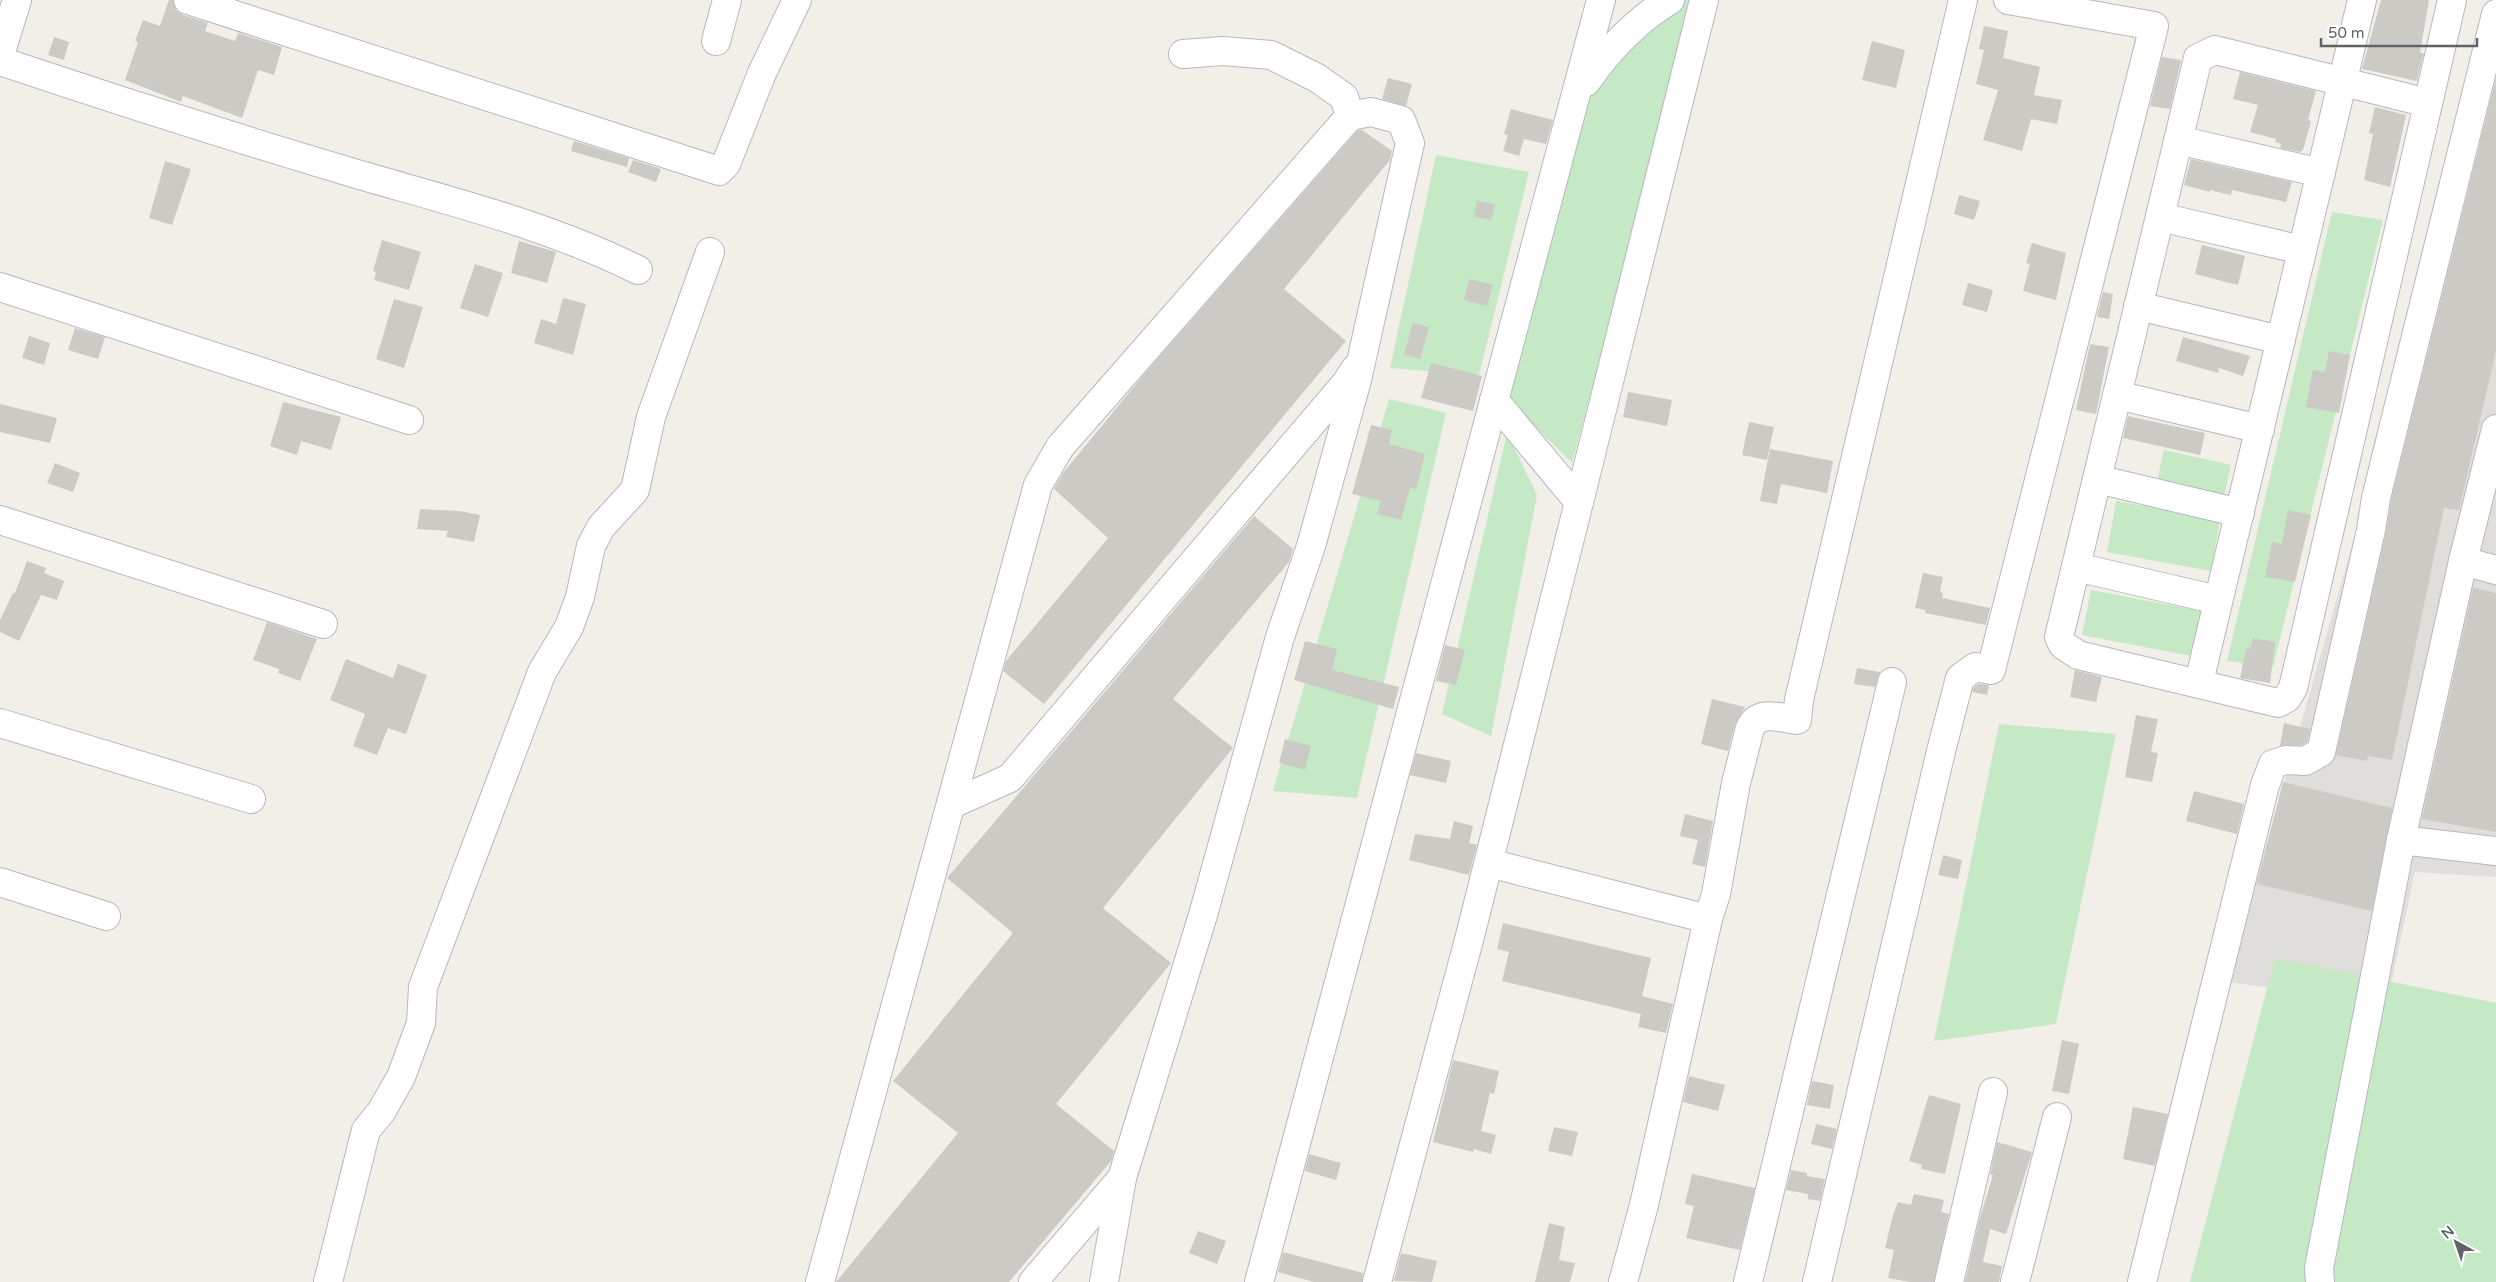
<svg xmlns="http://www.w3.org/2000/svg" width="2496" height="1282" font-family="'Varela Round',sans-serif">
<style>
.industrial{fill:#e0deda}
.green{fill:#c5e8c5}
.building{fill:#cccac5}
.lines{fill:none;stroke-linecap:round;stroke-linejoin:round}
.minor-casing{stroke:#b5b8bc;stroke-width:30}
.minor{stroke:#fff;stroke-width:28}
</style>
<rect width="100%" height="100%" fill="#f1efe8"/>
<polygon class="industrial" points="2496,43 2496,877 2415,872 2387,1003 2227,982"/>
<g class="green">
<polygon points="1682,0 1697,0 1572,463 1503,394 1581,102 1618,54"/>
<polygon points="1436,155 1529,172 1479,375 1390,368"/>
<polygon points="2332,212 2383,220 2273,667 2227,661"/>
<polygon points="1389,399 1446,413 1357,798 1273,791"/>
<polygon points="1507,433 1537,495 1491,736 1442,714"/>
<polygon points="2164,450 2231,465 2224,496 2157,481"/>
<polygon points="2116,501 2220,520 2211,571 2107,552"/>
<polygon points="2091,590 2201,611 2191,656 2082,635"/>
<polygon points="1999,724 2116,734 2056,1024 1934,1041"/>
<polygon points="2275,958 2496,1003 2496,1282 2190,1282"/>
</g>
<g class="building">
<polygon points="169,0 173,0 176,10 183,15 208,23 205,31 235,41 238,33 282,47 274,75 258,70 242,118 183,96 181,102 125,80 138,42 135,41 143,20 160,26"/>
<polygon points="2381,0 2429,0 2420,53 2424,53 2417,81 2362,69"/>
<polygon points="1984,26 2008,31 2003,58 2040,67 2034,95 2062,100 2057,124 2031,119 2022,151 1983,140 1998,90 1976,84 1984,50 1979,49"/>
<polygon points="54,37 69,42 64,60 48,55"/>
<polygon points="1872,41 1905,50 1896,88 1862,80"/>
<polygon points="2162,57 2181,60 2170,109 2150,106"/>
<polygon points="2240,72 2316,91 2308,120 2311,121 2303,150 2300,152 2280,148 2281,144 2275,142 2276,139 2250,132 2258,105 2233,99"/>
<polygon points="1388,78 1412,84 1406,106 1382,99"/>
<polygon points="2496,79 2496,351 2459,510 2444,508 2392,760 2368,756 2367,761 2336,755 2386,533 2391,501"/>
<polygon points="2375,107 2406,115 2390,187 2364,180 2373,134 2369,133"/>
<polygon points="1511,109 1553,120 1546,144 1524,139 1519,156 1503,151 1508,135 1504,134"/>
<polygon points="1358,130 1362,130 1392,151 1390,160 1284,289 1346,341 1044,704 1003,671 1006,661 1108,538 1054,489 1063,473 1146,372"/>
<polygon points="574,141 629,158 627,167 571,151"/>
<polygon points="2191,159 2292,182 2286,202 2232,190 2231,195 2210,190 2210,192 2184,185"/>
<polygon points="633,160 661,169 656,182 628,172"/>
<polygon points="165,161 191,169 172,225 149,218"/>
<polygon points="1959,195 1980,201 1974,220 1954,214"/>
<polygon points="1477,201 1495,204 1491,220 1474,217"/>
<polygon points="382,240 421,252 409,290 374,280 376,272 373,271"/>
<polygon points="519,241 556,252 547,283 511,273"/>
<polygon points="2032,243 2066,253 2056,300 2023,291 2030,264 2026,263"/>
<polygon points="2202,245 2245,256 2238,285 2195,274"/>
<polygon points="475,264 503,273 488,317 460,308"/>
<polygon points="1469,279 1493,285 1487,306 1464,300"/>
<polygon points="1968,283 1993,290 1987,312 1962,305"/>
<polygon points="2103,292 2113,294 2109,319 2097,317"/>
<polygon points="563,298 586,304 573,355 534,343 541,319 556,324"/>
<polygon points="394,299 423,307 404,368 376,359"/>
<polygon points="1413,323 1429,327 1420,359 1404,355"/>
<polygon points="75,328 105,337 98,359 68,350"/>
<polygon points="29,336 50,343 44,365 22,358"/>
<polygon points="2183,337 2250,356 2243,376 2219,368 2218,373 2176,361"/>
<polygon points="2090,344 2109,347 2096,414 2076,410"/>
<polygon points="2329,351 2350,355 2339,413 2306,407 2313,370 2325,372"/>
<polygon points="1431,363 1482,376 1473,411 1421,398"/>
<polygon points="1628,392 1672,400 1667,426 1623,417"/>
<polygon points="283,402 341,417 331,450 301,441 297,455 270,446"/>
<polygon points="0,404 57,418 50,443 0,432"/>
<polygon points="2128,416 2205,433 2200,455 2123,438"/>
<polygon points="1749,422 1774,427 1767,460 1742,455"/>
<polygon points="1371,425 1392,430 1389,444 1425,454 1416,489 1410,488 1401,520 1377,514 1381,501 1352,494"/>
<polygon points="1770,449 1833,461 1827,493 1781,484 1777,504 1760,501"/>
<polygon points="55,463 80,473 73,492 47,483"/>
<polygon points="420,509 459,511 480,515 474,542 446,537 448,531 417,529"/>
<polygon points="2288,510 2311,515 2295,582 2265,577 2272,542 2282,544"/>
<polygon points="1254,516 1293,549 1289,562 1173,699 1233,748 1103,908 1171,963 1056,1104 1114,1151 1111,1161 1009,1282 836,1282 958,1133 893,1081 1013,933 947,878"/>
<polygon points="27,561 46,568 44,573 64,581 57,600 41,595 19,641 0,632 0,620 13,593 15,593"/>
<polygon points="1923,573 1943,577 1940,592 1943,593 1942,598 1990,608 1986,625 1925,613 1925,610 1915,608"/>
<polygon points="2473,588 2496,593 2496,832 2422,819"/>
<polygon points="267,622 317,639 300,681 278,673 279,669 253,660"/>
<polygon points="2253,638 2275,642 2270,683 2240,678 2246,649 2250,649"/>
<polygon points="1305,641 1337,649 1332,670 1399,687 1393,709 1294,680"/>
<polygon points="1445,645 1465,650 1456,685 1436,681"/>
<polygon points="346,659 393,678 398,664 427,675 406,734 388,728 377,755 353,746 365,714 330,700"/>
<polygon points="1857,668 1880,672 1875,687 1854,684"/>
<polygon points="2075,670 2102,677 2096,702 2070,697"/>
<polygon points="1979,684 1989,685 1987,695 1972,692 1974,687"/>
<polygon points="1712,699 1745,707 1735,724 1728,751 1701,744"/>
<polygon points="2136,715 2158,719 2151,752 2158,753 2152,782 2125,777"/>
<polygon points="2284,723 2310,729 2307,742 2301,745 2280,746"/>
<polygon points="1285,739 1311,746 1305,770 1279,763"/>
<polygon points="1416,753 1451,761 1446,783 1410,775"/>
<polygon points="2283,782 2392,808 2372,911 2257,884"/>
<polygon points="2194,791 2244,804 2237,834 2186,821"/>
<polygon points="1685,814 1713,821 1705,867 1692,864 1698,840 1680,836"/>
<polygon points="1454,821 1473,826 1469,843 1477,845 1469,875 1409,860 1415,834 1450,839"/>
<polygon points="1943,855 1962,860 1958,879 1938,875"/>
<polygon points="1503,923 1651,958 1642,996 1673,1004 1666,1033 1638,1027 1641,1014 1502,981 1509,952 1497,949"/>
<polygon points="2062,1040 2079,1044 2069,1094 2052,1091"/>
<polygon points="1453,1060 1499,1071 1494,1094 1490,1093 1481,1131 1496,1135 1491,1154 1474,1149 1473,1152 1433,1142"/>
<polygon points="1689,1076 1725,1085 1718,1111 1683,1102"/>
<polygon points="1812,1081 1834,1085 1830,1109 1807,1105"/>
<polygon points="1929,1095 1961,1104 1945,1174 1921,1169 1922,1165 1909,1161"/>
<polygon points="2133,1107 2168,1114 2155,1166 2123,1159"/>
<polygon points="1816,1124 1837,1129 1832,1149 1811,1144"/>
<polygon points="1554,1127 1578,1132 1572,1156 1548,1151"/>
<polygon points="1997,1142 2032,1152 2006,1234 1990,1229 1983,1262 2002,1266 1999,1282 1965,1282 1979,1221 1993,1175 1990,1174"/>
<polygon points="1309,1154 1341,1163 1336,1180 1305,1171"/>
<polygon points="1791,1170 1807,1173 1807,1176 1825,1179 1820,1201 1808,1199 1808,1194 1786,1190"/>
<polygon points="1692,1174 1755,1188 1740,1250 1686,1238 1694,1206 1685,1204"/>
<polygon points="1914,1194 1944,1200 1941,1212 1949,1214 1934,1282 1910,1282 1888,1278 1894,1250 1885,1248 1893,1215 1898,1202 1911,1205"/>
<polygon points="1549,1223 1565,1227 1559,1260 1575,1263 1570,1282 1535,1282"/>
<polygon points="1198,1231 1226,1241 1217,1264 1189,1253"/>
<polygon points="1283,1252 1363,1273 1362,1282 1314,1282 1278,1272"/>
<polygon points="1401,1253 1437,1261 1432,1282 1394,1281"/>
</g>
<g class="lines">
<g class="minor-casing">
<g id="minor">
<polyline points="188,0 719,171 726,164 762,73 797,0"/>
<polyline points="716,41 727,0"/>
<polyline points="1183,54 1223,51 1271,55 1317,78 1344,97 1350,116"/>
<polyline points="0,55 17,0"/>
<path d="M0,61C119,101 239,139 360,175C453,202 550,226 638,270"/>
<path d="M1586,82C1609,49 1635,21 1670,0"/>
<polyline points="2428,103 2215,50 2198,58 2059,637 2063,645 2078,655 2278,703 2287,698 2293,688 2452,0"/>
<polyline points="2178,140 2321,173"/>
<polyline points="2160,217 2302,250"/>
<polyline points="0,287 409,420"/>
<polyline points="2138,306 2281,340"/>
<polyline points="2117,395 2260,429"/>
<polyline points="2496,429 2463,561 2401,840 2496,851"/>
<polyline points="2097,479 2240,513"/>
<polyline points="1579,502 1704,0"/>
<polyline points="0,520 323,624"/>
<polyline points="2463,561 2496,570"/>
<polyline points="2076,567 2218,600"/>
<polyline points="2199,682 2362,0"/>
<polyline points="0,723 251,799"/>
<polyline points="952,804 1010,778 1346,383 1355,369"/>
<polyline points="1489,863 1708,919"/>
<polyline points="0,882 106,916"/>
<polyline points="328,1282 366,1130 381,1112 401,1077 421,1023 423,987 542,672 569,627 580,597 591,546 601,527 635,490 651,417 710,252"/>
<polyline points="820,1282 1038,485 1060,447 1350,116 1371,112 1401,120 1410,143 1357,380 1311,546 1280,637 1203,915 1122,1178 1104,1282"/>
<polyline points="1033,1282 1122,1178"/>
<polyline points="1259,1282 1601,0"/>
<polyline points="1377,1282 1470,936 1579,502 1494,400"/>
<path d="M1623,1282L1644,1205L1708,919L1716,894L1736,783L1750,728C1759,709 1780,718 1797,720L1799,700L1963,0"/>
<polyline points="1748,1282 1892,682"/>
<polyline points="1817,1282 1941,751 1960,678 1975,667 1991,670 2154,26 2008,0"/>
<polyline points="1949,1282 1993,1092"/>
<polyline points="2015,1282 2057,1117"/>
<polyline points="2142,1282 2265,785 2273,764 2286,760 2305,761 2321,752 2371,530 2376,498 2496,14"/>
<polyline points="2320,1282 2319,1268 2401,840"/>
</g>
</g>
<use href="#minor" class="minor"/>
</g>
<g transform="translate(2456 1242) rotate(320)" stroke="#ffffff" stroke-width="4" paint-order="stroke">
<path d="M0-4L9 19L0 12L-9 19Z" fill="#5f6368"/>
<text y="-8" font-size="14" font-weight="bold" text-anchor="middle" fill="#5f6368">N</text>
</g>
<path d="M2321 38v8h156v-8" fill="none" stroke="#5f6368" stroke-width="2.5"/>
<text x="2328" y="38" font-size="15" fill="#5f6368" stroke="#ffffff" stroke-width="4" paint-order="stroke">50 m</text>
</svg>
